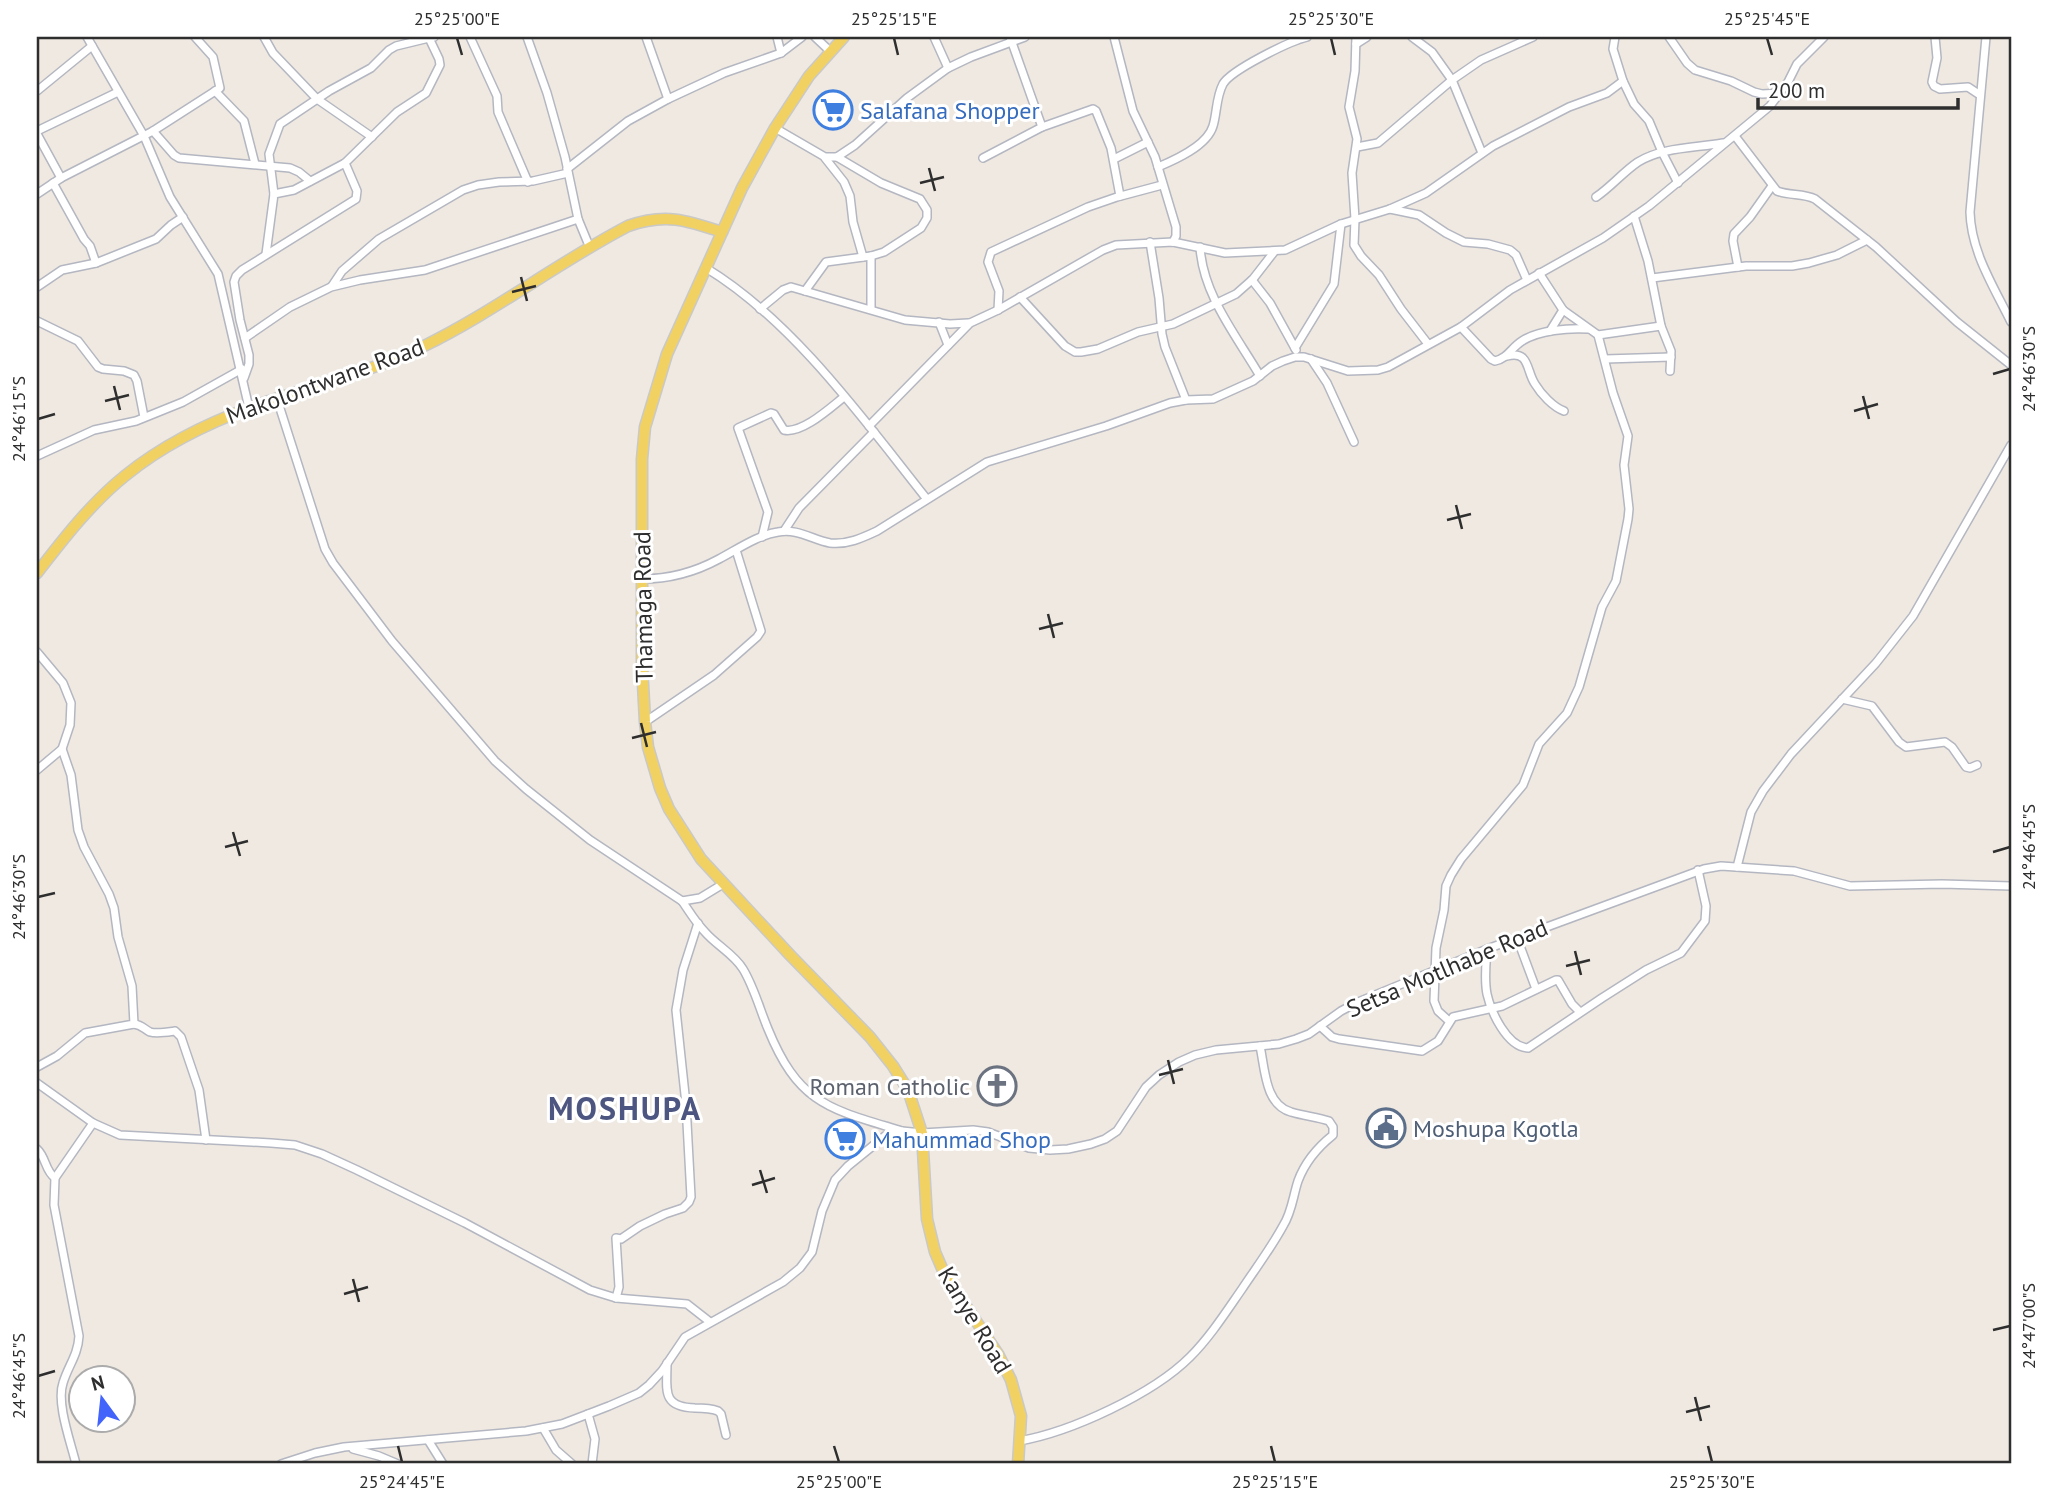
<svg xmlns="http://www.w3.org/2000/svg" width="2048" height="1501" font-family="'PT Sans',sans-serif">
<style>
.lines{fill:none;stroke-linecap:round;stroke-linejoin:round}
.minor-casing{stroke:#b4b7c1;stroke-width:10}
.major-casing{stroke:#c9c9c9;stroke-width:13}
.minor{stroke:#fff;stroke-width:7}
.major{stroke:#f2d163;stroke-width:10}
.ticks{fill:none;stroke:#2e2e2e;stroke-width:2.5}
.labels{text-anchor:middle;dominant-baseline:central;stroke-width:6;stroke-linejoin:round;paint-order:stroke}
.shop-label{font-size:24px;fill:#366cbe;stroke:#fff;text-anchor:start}
.street-label{font-size:24px;fill:#2e2e2e;stroke:#fff}
.worship-label{font-size:24px;fill:#5b616d;stroke:#fff;text-anchor:end}
.service-label{font-size:24px;fill:#4e5e75;stroke:#fff;text-anchor:start}
.district-label{font-size:32px;font-weight:bold;letter-spacing:2px;fill:#4d5680;stroke:#fff}
.neatline{fill:none;stroke:#2e2e2e;stroke-width:2.5}
.ticks-label{font-size:18px;text-anchor:middle;fill:#2e2e2e}
</style>
<rect width="100%" height="100%" fill="#efe9e1"/>
<g class="lines">
<g class="minor-casing">
<g id="minor">
<polyline points="87,37 144,136 170,197 218,274 249,408"/>
<polyline points="264,37 273,53 317,99 372,137"/>
<polyline points="470,37 497,96 498,112 528,182"/>
<polyline points="527,37 547,93 565,157 578,219 590,248"/>
<polyline points="646,37 668,99"/>
<polyline points="777,37 781,53"/>
<polyline points="815,37 831,52"/>
<polyline points="934,37 948,68"/>
<polyline points="1010,37 1042,127"/>
<polyline points="1114,37 1133,111 1155,157 1176,227 1176,236 1173,242"/>
<polyline points="1356,37 1355,71 1349,107 1357,139 1352,173 1355,219 1354,245 1361,256 1379,275 1401,309 1428,344"/>
<polyline points="1412,37 1432,52 1452,80 1482,153"/>
<polyline points="1615,37 1613,49 1623,81 1634,104 1649,121 1662,152 1678,183"/>
<polyline points="1669,37 1687,63 1695,70 1731,81 1754,92 1762,94 1780,93"/>
<polyline points="1935,37 1937,58 1932,82 1934,86 1940,89 1968,87 1980,95"/>
<path d="M1986,37L1970,212C1971,252 1994,287 2011,322"/>
<polyline points="1356,44 1367,37"/>
<polyline points="37,91 92,46"/>
<polyline points="215,91 244,121 255,164"/>
<polyline points="775,128 825,157 837,157 855,145 907,98 948,68 971,57 1025,37"/>
<polyline points="37,131 118,92"/>
<polyline points="153,131 174,155 179,158 290,168 299,172 310,181"/>
<polyline points="37,134 61,178"/>
<path d="M1735,136L1777,191C1790,196 1803,193 1815,199L1876,247L1957,322L2011,365"/>
<polyline points="1357,147 1378,143 1452,80 1481,60 1533,37"/>
<polyline points="825,158 844,182 850,196 853,222 863,257"/>
<polyline points="983,158 1042,127 1093,109 1096,111 1111,148 1120,196"/>
<polyline points="1114,159 1148,142"/>
<path d="M1158,167C1175,160 1207,146 1213,126C1217,113 1216,97 1223,84C1231,70 1290,41 1307,37"/>
<polyline points="567,169 628,121 668,99 724,73 781,53 802,37"/>
<polyline points="53,183 84,239 90,246 96,263"/>
<polyline points="37,194 61,178 153,131 220,88 213,57 195,37"/>
<polyline points="274,194 269,154 280,124 329,91 371,68 389,50 396,46 429,38 428,37"/>
<path d="M1596,197C1611,187 1623,172 1638,162C1662,147 1696,148 1723,143"/>
<polyline points="1390,209 1419,215 1446,233 1464,242 1488,244 1510,250 1516,255 1527,280"/>
<polyline points="1634,216 1648,261 1661,326 1671,351 1670,371"/>
<polyline points="1150,242 1159,298 1162,334 1165,347 1186,400"/>
<path d="M1200,247C1203,295 1236,335 1260,376"/>
<polyline points="266,254 274,194 294,190 345,163 397,112 426,93 440,65 439,59 429,38 434,37"/>
<polyline points="871,256 871,309"/>
<polyline points="1738,267 1733,241 1734,234 1750,217 1772,186"/>
<path d="M706,268C792,320 864,420 926,498"/>
<polyline points="1652,278 1746,266 1792,266 1809,263 1837,255 1867,240"/>
<polyline points="1252,280 1270,303 1296,350"/>
<polyline points="332,286 342,271 379,239 463,190 478,185 499,182 533,181 568,173"/>
<polyline points="37,287 62,270 96,263 156,239 171,225 183,217"/>
<polyline points="805,291 826,262 871,256 884,252 921,228 927,218 927,210 920,199 881,183 837,157"/>
<polyline points="1020,297 1065,346 1075,352 1081,352 1098,349 1138,332 1173,324 1236,294 1253,279 1274,252"/>
<polyline points="760,309 783,290 791,287 905,320 950,324 968,323"/>
<polyline points="998,310 999,291 988,262 991,252 1088,207 1117,197 1162,185"/>
<polyline points="37,321 78,341 98,367 103,369 124,371 134,375 137,381 144,417"/>
<polyline points="939,322 948,345"/>
<path d="M1461,327L1491,359L1495,361C1508,358 1511,348 1522,341C1539,330 1568,328 1588,329"/>
<polyline points="1550,331 1563,310"/>
<polyline points="1598,335 1661,326"/>
<polyline points="245,338 290,307 331,287 360,280 425,270 578,219"/>
<polyline points="1295,348 1334,284 1341,224"/>
<path d="M1507,356C1530,350 1526,371 1535,384C1541,394 1553,407 1564,411"/>
<polyline points="1311,359 1327,383 1354,442"/>
<polyline points="1605,359 1671,357"/>
<polyline points="244,378 249,364 249,355 240,320 234,282 236,276 242,270 356,199 357,191 345,163"/>
<polyline points="277,399 325,549 333,563 392,641 495,761 526,789 590,840 682,901 700,898 723,884"/>
<polyline points="869,426 970,323 998,310 1103,250 1116,245 1173,242 1225,253 1285,250 1341,224 1390,209 1426,193 1493,146 1569,107 1607,93 1623,81"/>
<polyline points="37,456 94,430 136,421 183,402 242,369"/>
<polyline points="784,531 799,508 874,432"/>
<path d="M762,537L768,512L738,428L771,413L774,414L784,430C802,434 830,408 844,397"/>
<path d="M642,579C669,579 695,572 719,559C738,549 758,535 778,532C797,528 813,540 830,543C847,545 862,538 877,531L987,462L1106,426L1170,403L1186,400L1213,399L1253,381L1272,366L1283,361L1295,357H1304L1348,371L1378,370L1388,367L1461,327L1510,290L1603,238L1649,206L1770,106L1788,82L1797,64L1824,37"/>
<polyline points="37,652 63,683 71,703 70,725 62,749 37,770"/>
<polyline points="1842,699 1872,706 1899,742 1906,747 1945,742 1952,747 1966,767 1970,768 1977,765"/>
<polyline points="645,722 714,675 757,637 761,631 736,550"/>
<polyline points="1737,867 1751,812 1763,791 1791,754 1876,663 1913,616 2011,445"/>
<path d="M682,901C689,911 696,923 705,932C716,945 734,954 743,969C754,987 760,1010 768,1029C799,1105 830,1109 902,1131"/>
<polyline points="1517,938 1536,989"/>
<path d="M1487,949C1486,964 1484,979 1487,994C1491,1012 1507,1047 1528,1048L1602,998L1646,970L1681,953L1705,921L1706,906L1698,870"/>
<polyline points="1449,1021 1438,1011 1434,1001 1436,948 1444,910 1446,886 1451,875 1461,859 1523,785 1539,744 1567,713 1579,687 1602,607 1616,581 1628,519 1629,509 1624,465 1628,436 1613,393 1598,335 1563,310 1539,273"/>
<path d="M134,1024C142,1025 144,1029 150,1032C157,1034 168,1032 175,1031L181,1037L199,1090L206,1140"/>
<polyline points="1320,1026 1332,1037 1339,1039 1422,1051 1438,1041 1453,1017 1502,1006 1556,980 1558,980 1572,1004 1580,1012"/>
<polyline points="37,1067 57,1056 85,1033 134,1024 132,986 118,937 114,908 109,894 84,847 78,830 71,775 62,749"/>
<polyline points="37,1083 93,1123 120,1135 271,1143 295,1145 322,1154 357,1170 465,1223 590,1290 616,1298 687,1304 710,1322"/>
<path d="M37,1149C46,1157 45,1171 55,1178"/>
<polyline points="616,1298 619,1287 616,1238 621,1239 640,1226 665,1214 683,1208 689,1202 691,1197 686,1104 676,1010 683,970 698,923"/>
<path d="M667,1363C667,1390 661,1407 695,1408C703,1408 710,1408 718,1411L721,1414L726,1435"/>
<polyline points="588,1414 595,1439 592,1464"/>
<polyline points="543,1428 556,1450 572,1464"/>
<polyline points="428,1440 443,1464"/>
<path d="M1019,1441C1071,1432 1153,1394 1190,1357C1210,1337 1226,1312 1242,1289C1256,1268 1271,1248 1283,1226C1292,1212 1293,1196 1298,1181C1305,1162 1318,1147 1333,1135V1127L1329,1121C1317,1117 1304,1116 1291,1112C1265,1105 1265,1069 1260,1046"/>
<polyline points="353,1449 379,1456 398,1464"/>
<path d="M76,1464C71,1443 56,1403 63,1383C68,1366 78,1355 79,1336L54,1205L55,1178L93,1123"/>
<polyline points="281,1464 315,1453 344,1447 526,1431 562,1424 609,1406 639,1393 649,1385 662,1371 685,1337 783,1282 800,1268 812,1252 822,1211 835,1180 848,1166 885,1136 902,1131 922,1133 973,1130 988,1132 1029,1148 1050,1150 1068,1149 1091,1144 1105,1139 1117,1131 1146,1087 1159,1075 1179,1062 1195,1055 1216,1050 1279,1044 1296,1039 1309,1034 1341,1011 1358,1002 1487,949 1704,869 1721,866 1794,871 1850,886 1942,884 2011,886"/>
</g>
</g>
<g class="major-casing">
<g id="major">
<polyline points="844,37 809,76 775,128 742,188 667,354 645,427 642,459 642,665 645,722 648,747 660,788 669,809 701,859 790,955 870,1037 893,1066 908,1090 922,1133 927,1219 935,1252 944,1273 998,1354 1011,1380 1021,1416 1018,1464"/>
<path d="M37,573C64,538 92,502 126,475C163,445 208,423 252,407C308,387 368,373 422,347C494,312 557,263 628,226C665,213 686,220 722,232"/>
</g>
</g>
<use href="#minor" class="minor"/>
<use href="#major" class="major"/>
</g>
<path class="ticks" d="M457,38L462,55M894,38L898,55M1331,38L1335,55M1767,38L1772,55M929,168L935,191M920,183L944,177M521,277L527,301M512,292L536,286M1993,374L2010,369M114,386L120,410M1863,396L1869,419M105,401L129,395M1854,411L1878,404M38,419L55,414M1456,505L1462,529M1447,520L1471,514M1048,614L1054,638M1039,629L1063,623M641,723L647,747M632,738L656,732M233,832L240,856M225,847L248,841M1993,852L2010,847M38,897L55,893M1575,951L1581,975M1566,966L1590,960M1168,1060L1174,1084M1159,1075L1183,1069M760,1170L767,1193M752,1185L775,1178M353,1279L359,1302M344,1294L368,1287M1993,1330L2010,1326M38,1376L55,1371M1695,1397L1701,1421M1686,1412L1710,1406M398,1446L402,1462M834,1446L839,1462M1271,1446L1275,1462M1708,1446L1712,1462"/>
<defs>
<g id="supermarket-ring" transform="scale(2.0125)"><circle r="9.5" fill="#fff" stroke="#3f7fe0" stroke-width="1.5"/><path d="M-6-5.5h2.5l.6 2H6L4.5 2H-2.5L-4.4-4H-6ZM-1.5 3.2a1.3 1.3 0 1 0 .1 0ZM3 3.2a1.3 1.3 0 1 0 .1 0Z" fill="#3f7fe0"/></g>
<g id="church-ring" transform="scale(2.0125)"><circle r="9.5" fill="#fff" stroke="#6b7280" stroke-width="1.5"/><path d="M-1.2-6h2.4v3.5h3.3v2.4h-3.3V6h-2.4V-.1h-3.3v-2.4h3.3Z" fill="#6b7280"/></g>
<g id="civic-ring" transform="scale(2.0125)"><circle r="9.5" fill="#fff" stroke="#5c6f8a" stroke-width="1.5"/><path d="M-.6-6.5H3V-4.5H.6V-3L4-1V1h2V6H-6V1h2V-1L-.6-3ZM-1.2 2.5V6h2.4V2.5Z" fill="#5c6f8a"/></g>
</defs>
<g fill-rule="evenodd">
<use href="#supermarket-ring" x="833" y="110"/>
<use href="#church-ring" x="997" y="1086"/>
<use href="#civic-ring" x="1386" y="1128"/>
<use href="#supermarket-ring" x="845" y="1139"/>
</g>
<g class="labels">
<g class="shop-label">
<text x="860" y="110">Salafana Shopper</text>
<text x="872" y="1139">Mahummad Shop</text>
</g>
<g class="street-label">
<text transform="translate(325 381) rotate(-20)">Makolontwane Road</text>
<text transform="translate(643 607) rotate(-91)">Thamaga Road</text>
<text transform="translate(1447 968) rotate(-23)">Setsa Motlhabe Road</text>
<text transform="translate(975 1320) rotate(59)">Kanye Road</text>
</g>
<g class="worship-label">
<text x="970" y="1086">Roman Catholic</text>
</g>
<g class="service-label">
<text x="1413" y="1128">Moshupa Kgotla</text>
</g>
<g class="district-label">
<text x="625" y="1108">MOSHUPA</text>
</g>
</g>
<rect width="2048" height="1501" fill="none" stroke="#ffffff" stroke-width="77"/>
<g transform="translate(102 1399) rotate(345)"><circle r="33" fill="#ffffff" stroke="#ababab" stroke-width="2"/>
<path d="M0-5L12 26L0 18L-12 26Z" fill="#4264fb"/>
<text y="-10" font-size="19" font-weight="bold" text-anchor="middle" fill="#2e2e2e">N</text>
</g>
<path d="M1758 98v10h200v-10" fill="none" stroke="#2e2e2e" stroke-width="3.5"/>
<text x="1768" y="98" font-size="21" fill="#2e2e2e" stroke="#ffffff" stroke-width="5" paint-order="stroke">200 m</text>
<rect x="38" y="38" width="1972" height="1424" class="neatline"/>
<g class="ticks-label">
<text x="457" y="25">25°25'00"E</text>
<text x="894" y="25">25°25'15"E</text>
<text x="1331" y="25">25°25'30"E</text>
<text x="1767" y="25">25°25'45"E</text>
<text transform="translate(2029 369) rotate(-90)" y="6">24°46'30"S</text>
<text transform="translate(19 419) rotate(-90)" y="6">24°46'15"S</text>
<text transform="translate(2029 847) rotate(-90)" y="6">24°46'45"S</text>
<text transform="translate(19 897) rotate(-90)" y="6">24°46'30"S</text>
<text transform="translate(2029 1326) rotate(-90)" y="6">24°47'00"S</text>
<text transform="translate(19 1376) rotate(-90)" y="6">24°46'45"S</text>
<text x="402" y="1488">25°24'45"E</text>
<text x="839" y="1488">25°25'00"E</text>
<text x="1275" y="1488">25°25'15"E</text>
<text x="1712" y="1488">25°25'30"E</text>
</g>
</svg>
